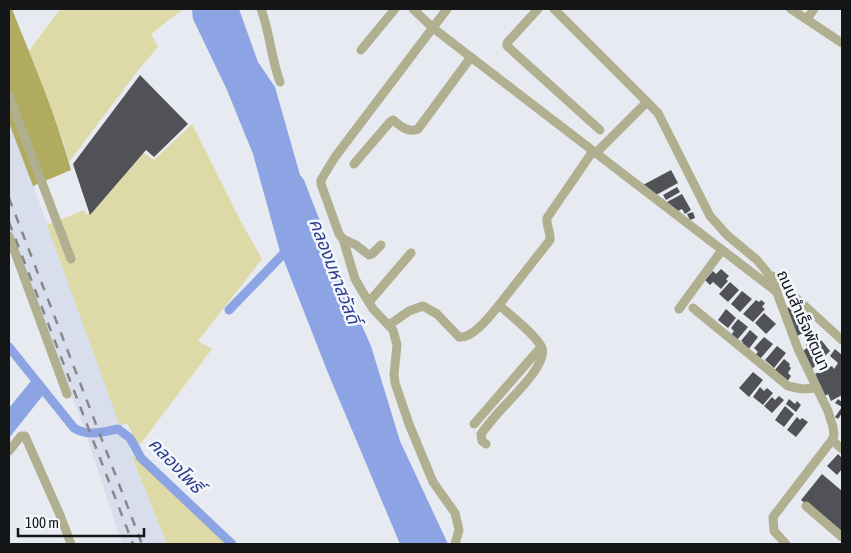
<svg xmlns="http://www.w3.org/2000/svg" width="851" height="553" font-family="'Asap Condensed','Noto Sans Thai',sans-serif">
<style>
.built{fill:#d8deeb}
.green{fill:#dddaa7}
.forest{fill:#b0ab5f}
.water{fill:#8ca3e4}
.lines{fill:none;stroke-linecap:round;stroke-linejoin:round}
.canal{stroke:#8ca3e4;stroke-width:9}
.building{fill:#505258}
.minor{stroke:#b0af8f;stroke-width:9}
.rail{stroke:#86888c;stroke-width:2.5;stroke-dasharray:9 9;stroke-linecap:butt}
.labels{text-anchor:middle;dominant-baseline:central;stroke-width:5;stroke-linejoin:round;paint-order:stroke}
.street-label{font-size:16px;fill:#141517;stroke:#f5f7fe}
.water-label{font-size:18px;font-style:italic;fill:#2b3f8a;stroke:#f5f7fe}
</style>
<rect width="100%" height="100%" fill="#e7eaf1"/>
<polygon class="built" points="9,123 24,160 107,390 167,544 122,544 84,428 9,232"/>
<g class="green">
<polygon points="60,9 183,9 151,34 158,47 139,69 69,162 63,140 29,51"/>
<polygon points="192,124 240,220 262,259 198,341 212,349 139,446 127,423 120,426 47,225 84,210 87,215 142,152 154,160"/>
<polygon points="131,454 228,544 167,544"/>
</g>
<path class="forest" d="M9,9H12C33,62 56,115 71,170L33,186L9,123Z"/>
<g class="water">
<polygon points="192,9 239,9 258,62 275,87 300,175 304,180 353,306 371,346 400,441 448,544 400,544 328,373 279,248 253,154 227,90 193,19"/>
<polygon points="31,381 44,394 9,438 9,408"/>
</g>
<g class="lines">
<g class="canal">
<polyline points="229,310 290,247"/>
<path d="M9,347L74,428C88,437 103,432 118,429L130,438L141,458L232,544"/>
</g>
</g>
<g class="building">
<polygon points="140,75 188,124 154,157 146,150 90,215 73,164"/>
<polygon points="671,170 678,183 656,195 643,185"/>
<polygon points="677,187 680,192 666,200 663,195"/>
<polygon points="682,194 691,210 685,214 682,209 678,211 667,202"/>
<polygon points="693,212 695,218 690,220 687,214"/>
<polygon points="721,269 729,276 726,279 728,281 721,289 713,282 710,285 705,280 713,271 716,274"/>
<polygon points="730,282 739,290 728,302 719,294"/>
<polygon points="742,291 752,299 740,312 731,304"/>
<polygon points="756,300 759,302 761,300 765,303 762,307 765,309 753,322 743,314"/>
<polygon points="789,307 809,330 797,336 784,310"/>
<polygon points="726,309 736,318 728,328 718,320"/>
<polygon points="764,313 776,324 766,334 755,323"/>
<polygon points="738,319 748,327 737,340 731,335 734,331 731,328"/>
<polygon points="750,330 758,337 748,350 742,344 743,342 741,341"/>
<polygon points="817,335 830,351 812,369 803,351 808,347 806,345"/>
<polygon points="764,337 773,344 760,359 755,355 758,352 754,348"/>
<polygon points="777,346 786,353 774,368 765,360"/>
<polygon points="835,349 842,355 842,395 831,401 828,394 825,396 815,374 832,366 834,369 838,363 830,356"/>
<polygon points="784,359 790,364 789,366 791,368 788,373 791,376 787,382 774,371"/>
<polygon points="753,372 763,380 749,397 739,388"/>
<polygon points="760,387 764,391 767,388 773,393 763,405 753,397"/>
<polygon points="779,396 784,400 772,413 764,406 772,397 775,400"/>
<polygon points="789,399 795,404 797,401 801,405 796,412 786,404"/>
<polygon points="838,399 842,402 842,413 838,419 835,417 842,407 835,403"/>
<polygon points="785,406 794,414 784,427 775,420"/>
<polygon points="797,417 800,420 802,418 808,422 796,437 787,430"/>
<polygon points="838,454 841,457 842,455 842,469 837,475 827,466"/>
<polygon points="822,474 842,491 842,534 801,500"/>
</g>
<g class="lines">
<g class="minor">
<path d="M261,9C270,33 271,58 280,82"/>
<polyline points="413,9 433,28 777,292"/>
<polyline points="447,9 335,157 321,180 321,184 339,234 343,239 355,279 362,291 373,309 393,330 397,345 394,374 395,383 409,424 433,482 455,513 459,530 455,544"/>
<polyline points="538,9 507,43 507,46 600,130"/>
<polyline points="554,9 658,113 710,216 727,235 757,260 766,271 773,282 798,349 828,411 833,427 834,435 832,440 773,517 774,531 786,544"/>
<polyline points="791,9 842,43"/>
<polyline points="807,19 814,9"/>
<polyline points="361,50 395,9"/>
<polyline points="9,96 71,259"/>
<polyline points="596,153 647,102"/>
<path d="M354,164L390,122L393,120C400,126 408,133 418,129L471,57"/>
<polyline points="9,236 67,394"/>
<polyline points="343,239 356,245 369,255 372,254 381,245"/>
<polyline points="772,276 842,340"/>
<polyline points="369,302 411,253"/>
<path d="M499,305L550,240C551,232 546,226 547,218L593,151"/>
<polyline points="693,308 788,386 802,389 817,388"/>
<polyline points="679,309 722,250"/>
<path d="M389,325L409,311L423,306L437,314L459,337C473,339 491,315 499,305C510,315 536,335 542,348C548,365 508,401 498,413C492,420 486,427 481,434L482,441L486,444"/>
<polyline points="474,424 541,347"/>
<polyline points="832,440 842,449"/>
<polyline points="9,451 21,436 25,436 60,515 71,544"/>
<polyline points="806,506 842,537"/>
</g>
<g class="rail">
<polyline points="9,198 142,544"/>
<polyline points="9,222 133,544"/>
</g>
</g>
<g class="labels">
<g class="street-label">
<text transform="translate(804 320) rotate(66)">ถนนสำเร็จพัฒนา</text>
</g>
<g class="water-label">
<text transform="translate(335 271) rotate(69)">คลองมหาสวัสดิ์</text>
<text transform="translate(176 465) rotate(46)">คลองโพธิ์</text>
</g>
</g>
<rect width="851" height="553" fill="none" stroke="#141517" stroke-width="20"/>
<path d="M18 528v8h126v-8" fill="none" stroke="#141517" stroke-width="2.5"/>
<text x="25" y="528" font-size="15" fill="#141517" stroke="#f5f7fe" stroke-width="4" paint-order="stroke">100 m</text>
</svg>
